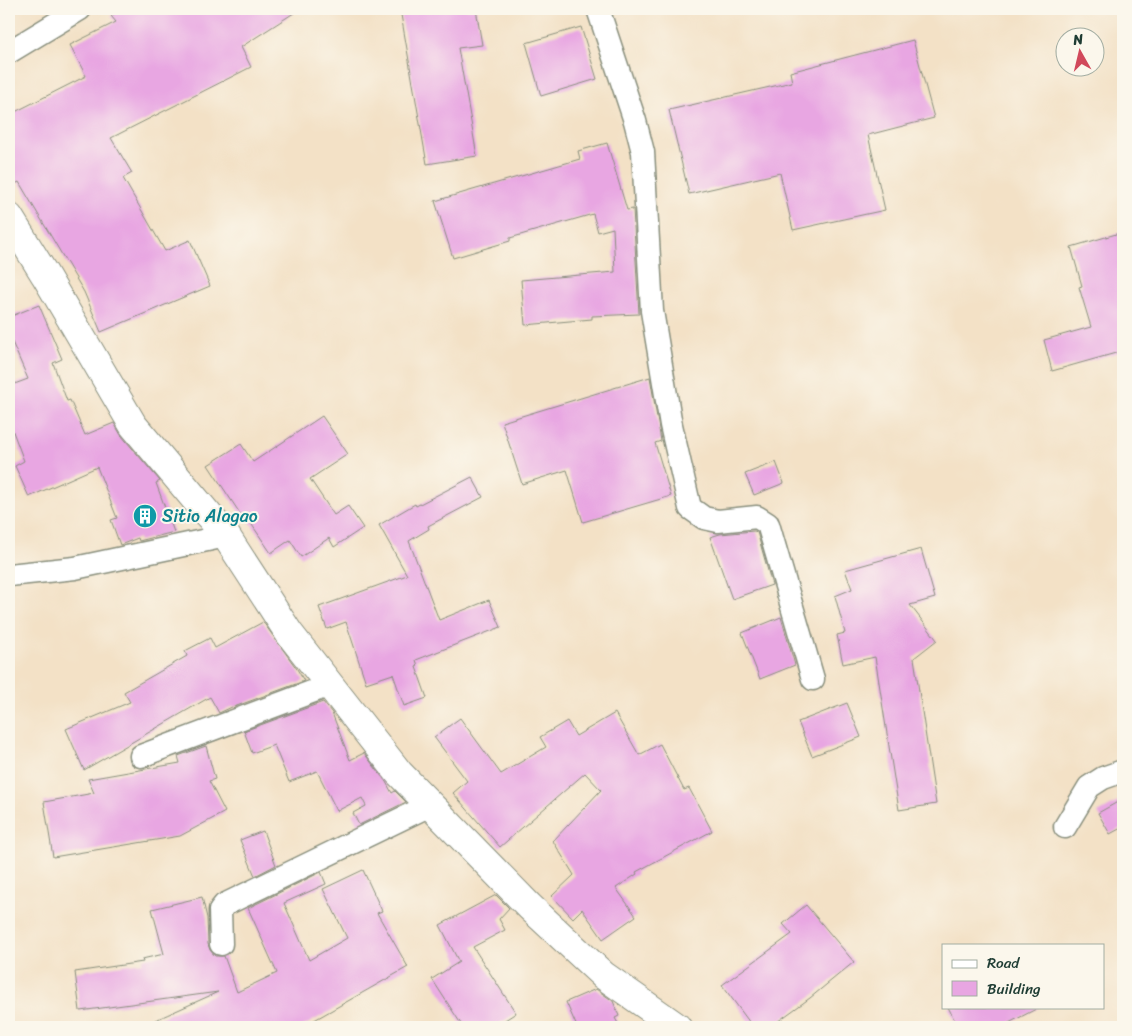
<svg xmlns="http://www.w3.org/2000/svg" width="1132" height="1036" font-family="Sriracha,sans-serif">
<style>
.building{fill:#e8a6e2}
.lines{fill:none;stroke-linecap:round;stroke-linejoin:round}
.minor-casing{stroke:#898f7d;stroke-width:25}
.tertiary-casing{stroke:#898f7d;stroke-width:30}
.minor{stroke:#fff;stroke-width:22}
.tertiary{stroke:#fff;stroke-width:28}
.labels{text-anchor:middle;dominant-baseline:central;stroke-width:4;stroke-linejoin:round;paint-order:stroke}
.culture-label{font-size:18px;fill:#0d838f;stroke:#fbf7ec;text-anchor:start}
</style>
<rect width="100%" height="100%" fill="#fbf7ec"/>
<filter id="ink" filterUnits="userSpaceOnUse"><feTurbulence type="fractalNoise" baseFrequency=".02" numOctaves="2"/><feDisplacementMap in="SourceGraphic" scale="10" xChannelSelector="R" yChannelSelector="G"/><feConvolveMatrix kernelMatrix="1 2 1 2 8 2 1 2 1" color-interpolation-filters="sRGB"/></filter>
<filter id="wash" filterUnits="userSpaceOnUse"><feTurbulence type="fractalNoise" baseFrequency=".0096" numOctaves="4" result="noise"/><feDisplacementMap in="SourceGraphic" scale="20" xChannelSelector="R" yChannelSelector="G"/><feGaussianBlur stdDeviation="1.12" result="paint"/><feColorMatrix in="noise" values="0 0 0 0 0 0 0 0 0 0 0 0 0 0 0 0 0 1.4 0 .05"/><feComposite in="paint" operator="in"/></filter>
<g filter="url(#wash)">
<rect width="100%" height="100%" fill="#f3e1c6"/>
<g id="blocks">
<g class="building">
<polygon points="121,9 300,9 241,47 251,67 111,138 132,173 123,178 165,251 190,240 210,286 101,332 84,292 19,182 15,184 9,172 9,115 86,76 70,45 116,22 111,16"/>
<polygon points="400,9 476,9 482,45 458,48 477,156 427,164"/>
<polygon points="581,27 597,79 541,96 526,43"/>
<polygon points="913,40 934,118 868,135 885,210 793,230 780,173 689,194 669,110 792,82 790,72"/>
<polygon points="607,143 627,210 633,209 639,314 592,316 592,319 525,325 521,280 615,272 613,228 598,232 593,214 510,238 510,241 453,258 435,201 580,159 578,151"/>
<polygon points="1123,232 1123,351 1052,371 1044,340 1091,327 1079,287 1082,286 1071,247"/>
<polygon points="39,305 62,359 53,363 67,401 70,400 85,435 114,423 121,435 160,481 156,483 174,532 139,541 138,538 120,545 111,520 117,518 97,467 29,497 15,466 24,461 9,421 9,386 28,379 9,335 9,317"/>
<polygon points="650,377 661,441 655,443 671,496 583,522 567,470 522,484 502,422"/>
<polygon points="322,416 348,454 310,479 334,515 348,506 363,528 334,547 329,538 301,557 290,540 271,553 248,519 245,521 208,465 241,444 253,462"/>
<polygon points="776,462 784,483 754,495 745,474"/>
<polygon points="472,477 483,497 428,526 429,529 409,541 439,620 489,600 501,627 416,660 418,666 416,667 427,698 404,706 393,674 366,683 346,622 327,629 319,607 407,575 379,525 415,504 416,506"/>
<polygon points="754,531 757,532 772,585 732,599 710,537 720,534"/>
<polygon points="921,549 935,598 910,605 937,640 914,658 936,804 899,810 875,657 843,664 837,635 845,633 835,596 852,589 845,570"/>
<polygon points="781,617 795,665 760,679 742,633"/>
<polygon points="263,622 297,669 304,681 234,707 234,706 219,713 210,697 84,770 66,729 130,702 124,692 187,656 185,651 210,638 215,648"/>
<polygon points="323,702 332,713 350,760 364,753 386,782 392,793 395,791 406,802 359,825 353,813 366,806 362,798 337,811 317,771 289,782 274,745 252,753 244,731"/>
<polygon points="847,703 861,737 812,756 798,722"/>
<polygon points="615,713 639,755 660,744 684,790 689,788 712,831 636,872 637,874 616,888 636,916 603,939 582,909 573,918 552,896 574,875 553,841 601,790 585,773 500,847 453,793 467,781 434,737 460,718 501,774 546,747 540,737 567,721 576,736"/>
<polygon points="206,746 215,779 209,781 225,812 180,836 53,857 44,802 94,793 88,779 180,763 178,756"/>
<polygon points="1123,799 1123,827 1110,834 1098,813"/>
<polygon points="263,831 276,865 255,876 240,840"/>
<polygon points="363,870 382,911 377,913 408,967 302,1027 140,1027 218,992 80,1011 75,972 143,962 142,959 164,954 152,909 202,897 207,918 208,944 210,950 215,956 224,956 237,992 277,973 248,908 321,872 326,884 284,903 309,960 347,938 323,889"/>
<polygon points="496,895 509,908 499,919 505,930 473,947 516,1013 494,1027 463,1027 432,979 459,962 440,925"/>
<polygon points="806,905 854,962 810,998 770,1027 753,1027 722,985 792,934 783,924"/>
<polygon points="596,989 613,1001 619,1016 615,1018 620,1027 577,1027 566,1002"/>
<polygon points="948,1007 1040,1007 1001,1027 958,1027"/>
</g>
</g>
</g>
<g filter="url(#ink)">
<use href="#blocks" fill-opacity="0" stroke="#898f7d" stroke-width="1"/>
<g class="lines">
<g class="minor-casing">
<g id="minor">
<polyline points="598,9 635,121 643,152 652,311 671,425 690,508 704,518 718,521 757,517 768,524 813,679"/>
<polyline points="9,52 80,9"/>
<polyline points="9,575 75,568 226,536"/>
<polyline points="141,756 330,685"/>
<polyline points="1065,827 1089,787 1103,778 1123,771"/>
<polyline points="221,944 220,910 224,905 430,805"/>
</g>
</g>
<g class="tertiary-casing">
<polyline id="tertiary" points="9,217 45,275 133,425 226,536 289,633 399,773 530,907 603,975 677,1027"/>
</g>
<use href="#minor" class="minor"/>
<use href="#tertiary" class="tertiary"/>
</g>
</g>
<defs>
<g id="building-disc" transform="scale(1.25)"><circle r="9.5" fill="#0f9aa8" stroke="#fbf7ec"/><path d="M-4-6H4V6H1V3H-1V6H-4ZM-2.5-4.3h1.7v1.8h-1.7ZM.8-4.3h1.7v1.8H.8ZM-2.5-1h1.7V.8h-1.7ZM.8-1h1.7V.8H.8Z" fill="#fff"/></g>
</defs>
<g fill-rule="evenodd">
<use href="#building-disc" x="145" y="516"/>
</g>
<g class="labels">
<g class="culture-label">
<text x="162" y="516">Sitio Alagao</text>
</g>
</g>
<rect width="1132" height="1036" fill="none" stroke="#fbf7ec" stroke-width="30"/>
<rect x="942" y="944" width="162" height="65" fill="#fbf7ec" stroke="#a3ada2"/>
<rect x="952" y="960" width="25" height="8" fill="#ffffff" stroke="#a3ada2"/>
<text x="987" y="968" font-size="15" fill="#1f3d34">Road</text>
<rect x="952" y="981" width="25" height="15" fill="#e8a6e2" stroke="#a3ada2"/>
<text x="987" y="994" font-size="15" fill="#1f3d34">Building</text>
<g transform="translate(1080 52) rotate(352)"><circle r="24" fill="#fbf7ec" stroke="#a3ada2"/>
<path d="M0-4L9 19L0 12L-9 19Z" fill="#d1495b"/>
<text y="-8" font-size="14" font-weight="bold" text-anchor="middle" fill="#1f3d34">N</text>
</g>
</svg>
